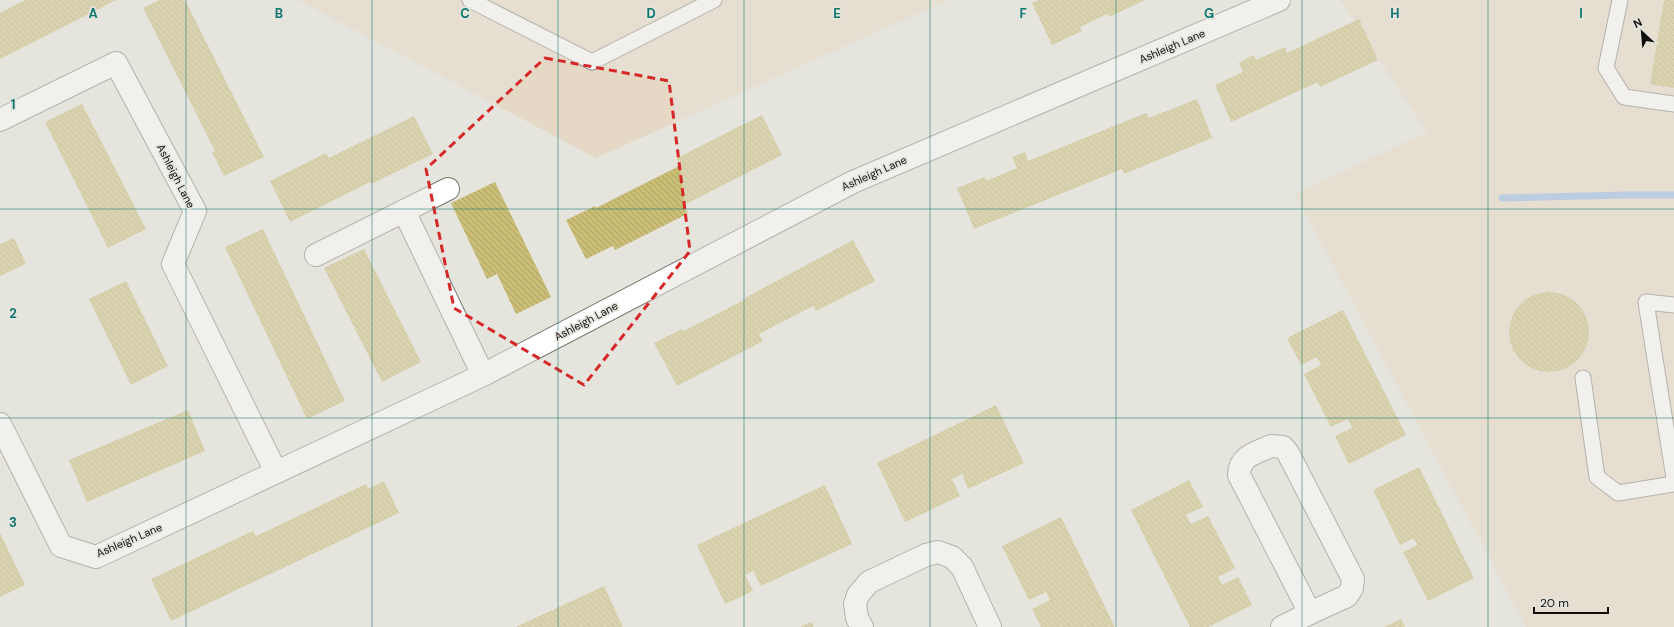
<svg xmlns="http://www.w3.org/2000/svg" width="1674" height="627" font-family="'DM Sans',sans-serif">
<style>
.commercial{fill:#e5d8c4}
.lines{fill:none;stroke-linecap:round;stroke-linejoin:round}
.stream{stroke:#89afe7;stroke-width:7}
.building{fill:url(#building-back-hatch)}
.service-casing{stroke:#777670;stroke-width:17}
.minor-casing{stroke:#777670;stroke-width:24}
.service{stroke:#fff;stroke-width:15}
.minor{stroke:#fff;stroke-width:22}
.marked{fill:none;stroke:#d62828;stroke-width:3;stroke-dasharray:8 5;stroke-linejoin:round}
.grid{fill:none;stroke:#0f766e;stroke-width:1;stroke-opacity:0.55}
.labels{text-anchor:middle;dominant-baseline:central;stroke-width:3.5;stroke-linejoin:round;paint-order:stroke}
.street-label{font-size:11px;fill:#100f0d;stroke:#e5e4dd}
.grid-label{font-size:13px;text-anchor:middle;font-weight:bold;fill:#0f766e;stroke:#e5e4dd;stroke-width:3.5;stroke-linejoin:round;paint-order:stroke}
</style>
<defs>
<pattern id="building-back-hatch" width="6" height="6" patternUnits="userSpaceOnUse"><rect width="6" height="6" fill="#cabd76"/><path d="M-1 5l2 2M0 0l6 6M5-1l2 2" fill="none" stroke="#aca165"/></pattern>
</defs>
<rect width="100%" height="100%" fill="#e5e4dd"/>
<g class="commercial">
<polygon points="298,0 948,0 596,158"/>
<polygon points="1340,0 1674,0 1674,627 1526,627 1295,194 1427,132"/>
</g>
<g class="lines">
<polyline class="stream" points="1502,198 1624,195 1674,195"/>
</g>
<g class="building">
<polygon points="25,0 116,0 0,59 0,13"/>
<polygon points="159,0 185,0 264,157 224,176 212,152 215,151 143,8"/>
<polygon points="1039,0 1145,0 1109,17 1107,14 1080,27 1082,31 1052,45 1032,3"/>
<polygon points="1664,0 1674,0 1674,88 1650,84"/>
<polygon points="1359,19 1378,60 1320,87 1318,82 1231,122 1215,85 1243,72 1239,63 1254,55 1256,60 1285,47 1287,53"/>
<polygon points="1197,99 1212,138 1124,174 1122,169 974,229 957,188 985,177 986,181 1017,168 1012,157 1025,152 1028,161 1146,113 1149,118"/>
<polygon points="82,104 146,229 108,248 45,122"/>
<polygon points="762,115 782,155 684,205 689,213 615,250 613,246 586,259 566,220 595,206 596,208 681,165 677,158"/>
<polygon points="414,116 433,154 371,184 370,182 290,222 270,181 326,153 329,158"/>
<polygon points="495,182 551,297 516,314 497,274 487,279 451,203"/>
<polygon points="263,229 345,401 307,419 225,247"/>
<polygon points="14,238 26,264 0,276 0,244"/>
<polygon points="853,240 875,281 816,311 813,306 759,334 763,341 677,386 654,343 682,329 684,331 744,300 743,299"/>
<polygon points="364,249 421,362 382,382 324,268"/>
<polygon points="126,281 168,366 131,385 89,299"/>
<circle cx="1549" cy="332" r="40"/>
<polygon points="1343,310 1406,435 1349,464 1335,436 1352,428 1348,419 1331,427 1304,374 1321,365 1317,357 1301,365 1287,338"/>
<polygon points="996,405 1024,463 968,489 962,474 952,479 960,496 905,522 877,463"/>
<polygon points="188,410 205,451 87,502 69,460"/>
<polygon points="1419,467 1474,578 1428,601 1403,552 1417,545 1414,538 1400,545 1373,490"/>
<polygon points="1189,480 1203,507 1186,515 1191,524 1208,516 1235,568 1218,577 1222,585 1238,577 1252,605 1208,627 1190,627 1131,510"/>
<polygon points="384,481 399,513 171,621 151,579 253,531 256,536 366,484 368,489"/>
<polygon points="825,485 852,544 761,586 753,571 745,575 753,591 725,604 697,545"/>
<polygon points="1061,517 1115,627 1041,627 1032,609 1050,600 1046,592 1029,600 1002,546"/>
<polygon points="0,533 25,585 0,597"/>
<polygon points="604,586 623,627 516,627"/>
<polygon points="1401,619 1405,627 1384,627"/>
<polygon points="811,622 814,627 800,627"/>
</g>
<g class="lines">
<g class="service-casing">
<g id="service">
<polyline points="470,0 592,62 714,0"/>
<polyline points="1620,0 1606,68 1624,97 1674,104"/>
<polyline points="1674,305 1646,302 1674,478"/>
<polyline points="1583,378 1597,477 1618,493 1674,484"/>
</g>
</g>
<g class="minor-casing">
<g id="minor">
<polyline points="0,120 116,63 195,211 173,264 276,472"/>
<polyline points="404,211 483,375"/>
<polyline points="316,255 448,189"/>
<polyline points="0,424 61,546 96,557 483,375 853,182 1279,0"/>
<path d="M1271,446L1283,447L1288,453L1353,579L1352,588L1347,596L1310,613L1239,475C1239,456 1256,453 1271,446Z"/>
<polyline points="862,627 857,618 855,604 858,595 869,582 926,555 938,552 952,557 962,567 990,627"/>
<polyline points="1282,627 1310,613"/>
</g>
</g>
<use href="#service" class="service"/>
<use href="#minor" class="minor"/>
</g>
<path d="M0 0H1674V627H0ZM545,58L669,81L690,251L584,385L454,308L426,169Z" fill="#e5e4dd" fill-opacity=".55" fill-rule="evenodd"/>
<path class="marked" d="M545,58L669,81L690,251L584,385L454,308L426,169Z"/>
<path class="grid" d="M186,0V627M372,0V627M558,0V627M744,0V627M930,0V627M1116,0V627M1302,0V627M1488,0V627M0,209H1674M0,418H1674"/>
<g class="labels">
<g class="street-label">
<text transform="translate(1172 46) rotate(-23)">Ashleigh Lane</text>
<text transform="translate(874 173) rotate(-24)">Ashleigh Lane</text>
<text transform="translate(176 176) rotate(63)">Ashleigh Lane</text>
<text transform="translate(586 321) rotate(-28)">Ashleigh Lane</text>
<text transform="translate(129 540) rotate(-23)">Ashleigh Lane</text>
</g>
</g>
<g class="grid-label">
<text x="93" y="18">A</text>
<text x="279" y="18">B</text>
<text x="465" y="18">C</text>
<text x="651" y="18">D</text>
<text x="837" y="18">E</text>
<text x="1023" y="18">F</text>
<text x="1209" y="18">G</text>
<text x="1395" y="18">H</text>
<text x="1581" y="18">I</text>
<text x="13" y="109">1</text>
<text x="13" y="318">2</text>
<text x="13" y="527">3</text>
</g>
<g transform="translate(1642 32) rotate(334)" stroke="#e5e4dd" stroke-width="3" paint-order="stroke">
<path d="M0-3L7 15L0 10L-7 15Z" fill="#100f0d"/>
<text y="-6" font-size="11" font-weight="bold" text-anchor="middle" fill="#100f0d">N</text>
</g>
<path d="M1534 607v6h74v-6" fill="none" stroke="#100f0d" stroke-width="2"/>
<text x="1540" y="607" font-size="12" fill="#100f0d" stroke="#e5e4dd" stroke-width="3" paint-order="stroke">20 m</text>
</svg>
